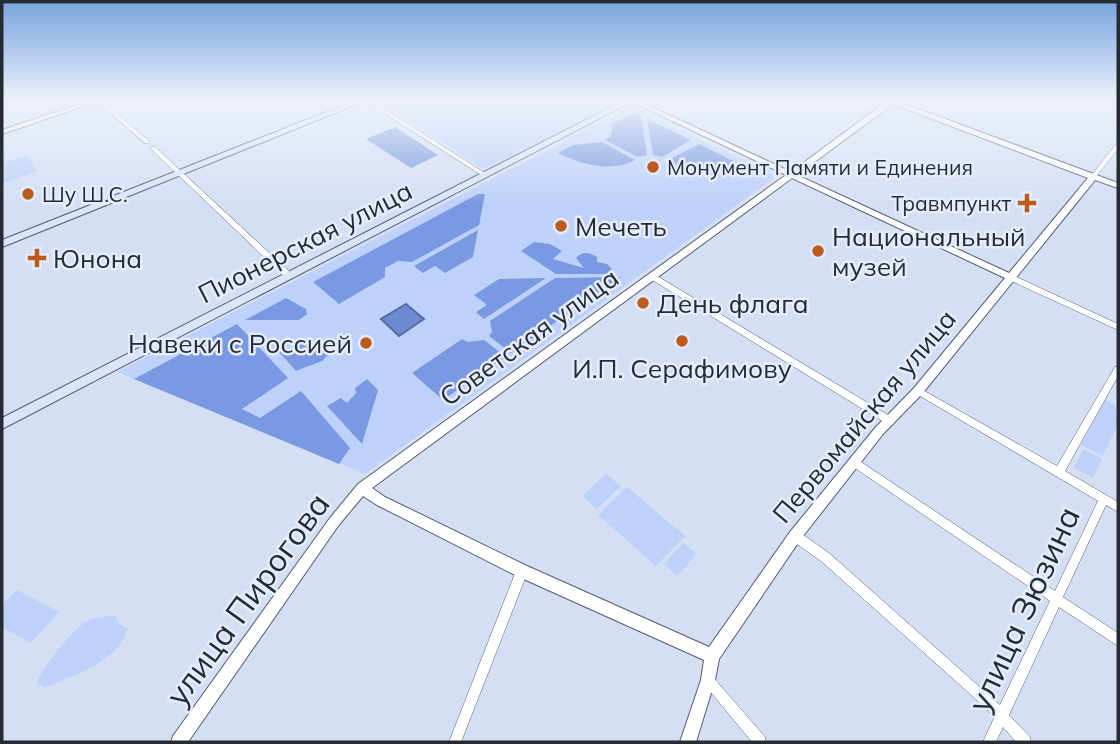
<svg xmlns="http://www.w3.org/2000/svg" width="1120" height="744" font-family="Mulish,sans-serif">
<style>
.green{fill:#bed1f9}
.forest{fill:#7999e2}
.water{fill:#6b8ad1;stroke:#566da1;stroke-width:2}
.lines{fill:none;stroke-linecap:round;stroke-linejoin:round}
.minor-casing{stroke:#545c6e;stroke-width:1}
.tertiary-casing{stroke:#545c6e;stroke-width:2}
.secondary-casing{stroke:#545c6e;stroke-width:2}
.minor{fill:#fff;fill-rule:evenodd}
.tertiary{fill:#fff;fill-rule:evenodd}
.secondary{fill:#dbe4f9;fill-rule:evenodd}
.poi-dot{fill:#bc5b1b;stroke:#e4ecfd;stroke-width:2.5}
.labels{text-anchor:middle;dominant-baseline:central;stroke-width:5;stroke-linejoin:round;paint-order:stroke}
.far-poi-label{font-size:21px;fill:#262a32;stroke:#e4ecfd;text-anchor:start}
.poi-label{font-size:26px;fill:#262a32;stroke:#e4ecfd;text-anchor:start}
.street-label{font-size:26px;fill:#262a32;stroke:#e4ecfd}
.near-street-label{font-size:32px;fill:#262a32;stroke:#e4ecfd}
</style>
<rect width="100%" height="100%" fill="#d5dff4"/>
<g class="green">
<polygon points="379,101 618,101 483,169"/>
<polygon points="634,106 695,138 771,172 774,178 365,474 117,372"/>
<polygon points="27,155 38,171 2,184 2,164"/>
<polygon points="1105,400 1115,405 1118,423 1103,456 1081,445"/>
<polygon points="1083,449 1102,459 1093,478 1074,468"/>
<polygon points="606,474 621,486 597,509 582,496"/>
<polygon points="627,487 685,536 656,566 598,515"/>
<polygon points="683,543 697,554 677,576 664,564"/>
<polygon points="17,590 59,612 31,643 2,627 2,605"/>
<path d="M115,615L119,623L128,629C115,664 76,674 44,688L37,682C43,667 73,629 87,621C95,617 107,617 115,615Z"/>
</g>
<g class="forest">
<polygon points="634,113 641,116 647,155 638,157 605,140 610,137 613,127 610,125"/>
<polygon points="647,119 691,140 662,157 653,155"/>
<polygon points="395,127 438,155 411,168 366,139"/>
<path d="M602,142L635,160C612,173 579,164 558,153L573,145Z"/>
<polygon points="699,144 741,165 673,165 668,160"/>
<polygon points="478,194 485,194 479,225 412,262 398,261 385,268 385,277 339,304 313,282"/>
<polygon points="478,230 473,257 445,273 435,266 423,273 414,266"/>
<path d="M534,242L550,244L562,251L553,259L584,268L576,258C583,251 588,252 597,257V262L607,264L612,269L607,274H556L521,251Z"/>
<polygon points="621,277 511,353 489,336 492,332 490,321 555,278"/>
<polygon points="546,278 484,319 476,312 487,305 474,295 499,279"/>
<polygon points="286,298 306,309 307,314 299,320 245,320"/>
<polygon points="237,324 288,378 242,409 260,418 301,391 350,448 339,464 134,379"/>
<polygon points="462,339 468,342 484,340 506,357 443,400 412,373"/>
<polygon points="310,341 335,348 322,361 296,371 279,352"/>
<polygon points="367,379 378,390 362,444 327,406 341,398 347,403 356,393 355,388"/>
</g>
<polygon class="water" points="406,304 424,319 399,336 381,319"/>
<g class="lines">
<g class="minor-casing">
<g id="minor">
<polygon points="96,101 103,101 149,141 149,143 145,143"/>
<polygon points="365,101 372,101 488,175 485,177 483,176"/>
<polygon points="1118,143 1118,149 1095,178 1091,178 1091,176 1116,144"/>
<polygon points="151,147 155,147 292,274 293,276 292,278 286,278 151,149"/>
<polygon points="652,273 893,418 895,421 893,424 890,425 887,424 649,278 648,276"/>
<polygon points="1010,274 1118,324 1118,330 1007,279 1006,277 1007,275"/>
<polygon points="1118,366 1118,376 1065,471 1118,502 1118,512 1106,505 1063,597 1118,633 1118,646 1059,607 1009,715 1030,737 1031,742 1016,742 1003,727 996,742 983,742 994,718 987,709 821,561 791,540 790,536 791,532 795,531 799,532 829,553 1000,705 1050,601 852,466 850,463 852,460 855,459 858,460 1055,591 1098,501 915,393 914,391 915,389 921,389 1057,466 1115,367"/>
<polygon points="522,566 526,567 528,571 461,742 449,742 516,571 518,567"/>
<polygon points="708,674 712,676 765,737 766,742 752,742 704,684 702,680 704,676"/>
</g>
</g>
<g class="tertiary-casing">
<g id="tertiary">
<polygon points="89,101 99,101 2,134 2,130"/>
<path d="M630,101H639L791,172L887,101H897L1118,183V188L1095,180L922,394L883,434L800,540L719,659L715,680L696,742H680L701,680L704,660L517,576L377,505L363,496L338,526L188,742H171L173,736L330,518L358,484L786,175ZM893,104L1088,178L1009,273L797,175ZM792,178L1005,278L914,388L875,428L790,532L709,647L527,566L385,497L372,488Z"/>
</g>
</g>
<g class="secondary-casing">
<g id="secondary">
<polygon points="354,101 365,101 2,247 2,240"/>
<polygon points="623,101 633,101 2,429 2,418"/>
</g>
</g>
<use href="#minor" class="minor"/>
<use href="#tertiary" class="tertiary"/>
<use href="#secondary" class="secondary"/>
</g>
<linearGradient id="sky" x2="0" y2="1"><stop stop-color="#76a3df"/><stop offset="0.49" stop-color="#ecf1fa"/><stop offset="1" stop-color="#ecf1fa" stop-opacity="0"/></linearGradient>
<rect width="1120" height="205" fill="url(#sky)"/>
<g class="poi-dot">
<circle cx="653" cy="167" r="7"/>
<circle cx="28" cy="194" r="7"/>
<path d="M1023.5 192.5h7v7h7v7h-7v7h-7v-7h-7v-7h7z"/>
<circle cx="561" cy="226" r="7"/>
<circle cx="818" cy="251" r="7"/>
<path d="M33.5 247.5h7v7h7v7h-7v7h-7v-7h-7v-7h7z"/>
<circle cx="643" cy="303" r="7"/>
<circle cx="682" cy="341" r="7"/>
<circle cx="366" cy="343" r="7"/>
</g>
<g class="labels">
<g class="far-poi-label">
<text x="667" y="167">Монумент Памяти и Единения</text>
<text x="42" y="194">Шу Ш.С.</text>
<text x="1011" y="203" text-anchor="end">Травмпункт</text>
</g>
<g class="poi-label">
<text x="575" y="226">Мечеть</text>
<text x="832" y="236">Национальный<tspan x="832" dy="30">музей</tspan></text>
<text x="53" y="258">Юнона</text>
<text x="657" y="303">День флага</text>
<text x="352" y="343" text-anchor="end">Навеки с Россией</text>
<text x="682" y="368" text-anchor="middle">И.П. Серафимову</text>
</g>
<g class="street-label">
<text transform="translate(305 242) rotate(-27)">Пионерская улица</text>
<text transform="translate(529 337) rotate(-36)">Советская улица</text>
<text transform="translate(864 416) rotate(-50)">Первомайская улица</text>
</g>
<g class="near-street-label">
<text transform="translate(247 599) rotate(-54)">улица Пирогова</text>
<text transform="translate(1023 609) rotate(-65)">улица Зюзина</text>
</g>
</g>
<rect width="1120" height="744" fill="none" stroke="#262a32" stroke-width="7"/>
</svg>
